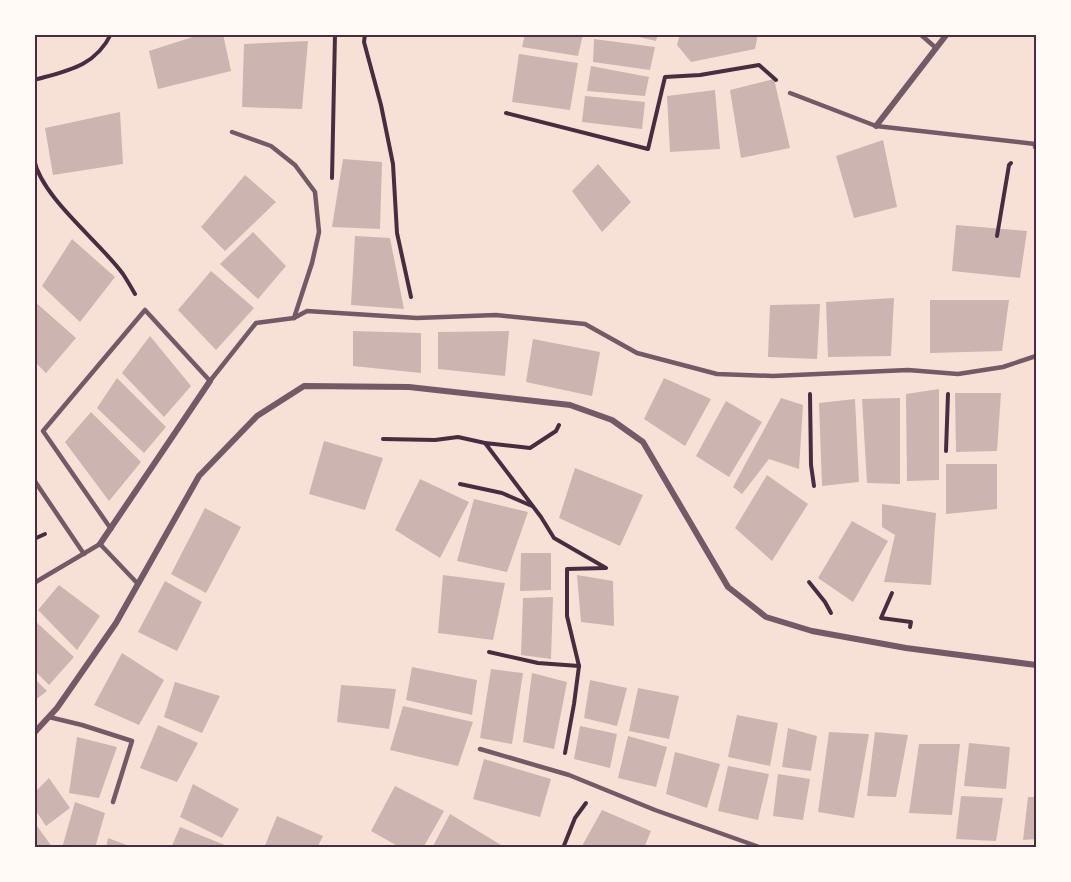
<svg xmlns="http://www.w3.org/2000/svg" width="1071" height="882" font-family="'Public Sans',sans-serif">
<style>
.building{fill:#ccb4b1}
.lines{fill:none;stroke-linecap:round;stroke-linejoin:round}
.path{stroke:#4a2c40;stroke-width:4}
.service{stroke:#755966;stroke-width:4.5}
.minor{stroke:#755966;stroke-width:6}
.neatline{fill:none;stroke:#4a2c40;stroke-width:2}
</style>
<rect width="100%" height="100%" fill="#f7e1d7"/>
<g class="building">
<polygon points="202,34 223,34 231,71 158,89 149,51"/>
<polygon points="525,34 583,34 578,56 522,47"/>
<polygon points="626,34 658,34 656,41"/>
<polygon points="680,34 758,34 755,49 691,62 677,45"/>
<polygon points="594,39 655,47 650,70 593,62"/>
<polygon points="308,41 302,109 242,107 244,44"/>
<polygon points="519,54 578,63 570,110 512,102"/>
<polygon points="591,66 649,77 645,96 587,91"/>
<polygon points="774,79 790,148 741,158 730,90"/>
<polygon points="715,90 720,149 670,152 667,96"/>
<polygon points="585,96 645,102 642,129 582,122"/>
<polygon points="120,112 123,164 53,175 45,128"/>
<polygon points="883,140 897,207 854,218 836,156"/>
<polygon points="343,159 382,162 380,229 332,227"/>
<polygon points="598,164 631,202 602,232 572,191"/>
<polygon points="245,175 276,202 225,251 201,227"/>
<polygon points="956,225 1027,231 1020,278 952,271"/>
<polygon points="253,232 286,266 258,299 220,264"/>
<polygon points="355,236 390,238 404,309 351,305"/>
<polygon points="72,239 115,277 80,322 42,286"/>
<polygon points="211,271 254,308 216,350 178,310"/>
<polygon points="894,298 891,356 828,357 826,302"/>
<polygon points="930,300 1009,300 1002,351 930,353"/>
<polygon points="34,301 76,338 46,373 34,361"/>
<polygon points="820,304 817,359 768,357 770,305"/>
<polygon points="353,331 421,333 421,373 353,366"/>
<polygon points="509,331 505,376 438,369 438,332"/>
<polygon points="150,336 191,386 164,417 122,373"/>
<polygon points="533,339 600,352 592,396 526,382"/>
<polygon points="117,378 166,427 144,453 97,408"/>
<polygon points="664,378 711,399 685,446 644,419"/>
<polygon points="939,389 939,480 907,481 906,394"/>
<polygon points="955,393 1001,393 997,451 956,452"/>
<polygon points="781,398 803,405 799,469 769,459 742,494 733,487"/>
<polygon points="900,398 900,484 867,483 862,399"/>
<polygon points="855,399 859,482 822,486 819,403"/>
<polygon points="726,401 762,422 729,477 696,456"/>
<polygon points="91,412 141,462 109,501 65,442"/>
<polygon points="324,441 383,458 365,510 309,494"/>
<polygon points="946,464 997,464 997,509 946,514"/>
<polygon points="575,468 643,495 620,546 559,518"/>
<polygon points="767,475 808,504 772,561 735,528"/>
<polygon points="420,479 469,502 440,558 395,530"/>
<polygon points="474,499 528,512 507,572 457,561"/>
<polygon points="882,504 936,513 931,585 884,582 895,535 882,527"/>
<polygon points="205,508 241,527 206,593 171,574"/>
<polygon points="852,521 888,541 853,602 818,578"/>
<polygon points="521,553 551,553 551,590 520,591"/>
<polygon points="443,575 505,583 493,640 438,633"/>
<polygon points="577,575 613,581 614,626 581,622"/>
<polygon points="165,581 202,602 177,651 138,632"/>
<polygon points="59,585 100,616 77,650 38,610"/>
<polygon points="553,597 551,659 521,655 523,598"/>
<polygon points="34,620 74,657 49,685 34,670"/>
<polygon points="122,653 164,680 139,725 94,705"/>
<polygon points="412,667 477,680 472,715 406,700"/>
<polygon points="491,669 523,673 512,744 480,738"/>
<polygon points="532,673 567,682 554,749 523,742"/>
<polygon points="34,678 47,691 34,701"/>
<polygon points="590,680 627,688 617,726 584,718"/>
<polygon points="175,682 220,696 202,733 164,717"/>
<polygon points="341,685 396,689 389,729 337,722"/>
<polygon points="638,688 679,696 669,739 629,731"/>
<polygon points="403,706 473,722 458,766 390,750"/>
<polygon points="737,715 778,723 770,766 728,757"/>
<polygon points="158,725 198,743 177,782 140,768"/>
<polygon points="580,726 617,734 610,768 574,759"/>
<polygon points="788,728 817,736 811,771 782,767"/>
<polygon points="829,732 869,734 854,818 818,812"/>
<polygon points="875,732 908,735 896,797 867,796"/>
<polygon points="628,736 667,747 656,787 618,778"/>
<polygon points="77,737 117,747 99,798 69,793"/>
<polygon points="969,743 1010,747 1006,789 964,786"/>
<polygon points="919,744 960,744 952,815 909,813"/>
<polygon points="675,752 720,764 707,808 666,794"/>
<polygon points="484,759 551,779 540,817 473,799"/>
<polygon points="728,766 769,774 758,820 718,811"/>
<polygon points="778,774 810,779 803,820 773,816"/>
<polygon points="49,778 70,808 46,826 34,808 34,793"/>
<polygon points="193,784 239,809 222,838 180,817"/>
<polygon points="395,786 444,811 423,848 401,848 371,831"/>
<polygon points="961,796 1003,798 996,841 956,839"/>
<polygon points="1028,797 1036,797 1036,839 1023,840"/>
<polygon points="75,802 105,813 95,848 62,848"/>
<polygon points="602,810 651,831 644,848 581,848"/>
<polygon points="450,814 506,848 432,848"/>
<polygon points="277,816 323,836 317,848 264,848"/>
<polygon points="34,822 53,848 34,848"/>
<polygon points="180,827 225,845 224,848 171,848"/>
<polygon points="108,838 132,847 132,848 106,848"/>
</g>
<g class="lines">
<g class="path">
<polyline points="365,34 364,42 381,105 393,164 397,233 411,297"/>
<path d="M34,80C66,71 95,67 111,34"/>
<polyline points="506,113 648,149 665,77 700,75 759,65 776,80"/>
<path d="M34,160C43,199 99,241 123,274C127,280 131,287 135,294"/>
<polyline points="332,178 335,34"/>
<polyline points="997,236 1009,165 1011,163"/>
<polyline points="810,394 811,465 814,486"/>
<polyline points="559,425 556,431 530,448 485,443 541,517 554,538 606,568 567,569 567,616 579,666 574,704 565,753"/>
<polyline points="383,439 435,440 458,437 485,443"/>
<polyline points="946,451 948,394"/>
<polyline points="460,484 502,493 532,506"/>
<polyline points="34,539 45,534"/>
<polyline points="809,582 825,602 831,613"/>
<polyline points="892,593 881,618 911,622 910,627"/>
<polyline points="489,652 538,663 579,666"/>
<polyline points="563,848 575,818 586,803"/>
</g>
<g class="service">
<polyline points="920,34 936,48"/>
<polyline points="790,93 876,126 1035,144 1035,147 1036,146"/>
<polyline points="232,132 271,146 295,165 315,192 319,232 312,263 294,318"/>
<polyline points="34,480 84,554"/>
<polyline points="111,529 43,431 145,310 210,381 256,323 294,318 307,311 417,318 496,315 585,324 637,353 717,374 773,376 908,370 958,374 1003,367 1036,356"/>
<polyline points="34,583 100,544 138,584"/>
<polyline points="49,717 82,725 132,741 113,802"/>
<polyline points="480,749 569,775 655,810 762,848"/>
</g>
<g class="minor">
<polyline points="876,126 947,34"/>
<polyline points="100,544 210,381"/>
<polyline points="34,733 57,708 116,623 199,476 257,416 304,386 409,387 570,405 612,420 643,442 728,587 766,617 812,631 906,648 1036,665"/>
</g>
</g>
<rect width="1071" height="882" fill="none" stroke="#fffaf5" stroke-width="72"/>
<rect x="36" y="36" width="999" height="810" class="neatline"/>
</svg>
